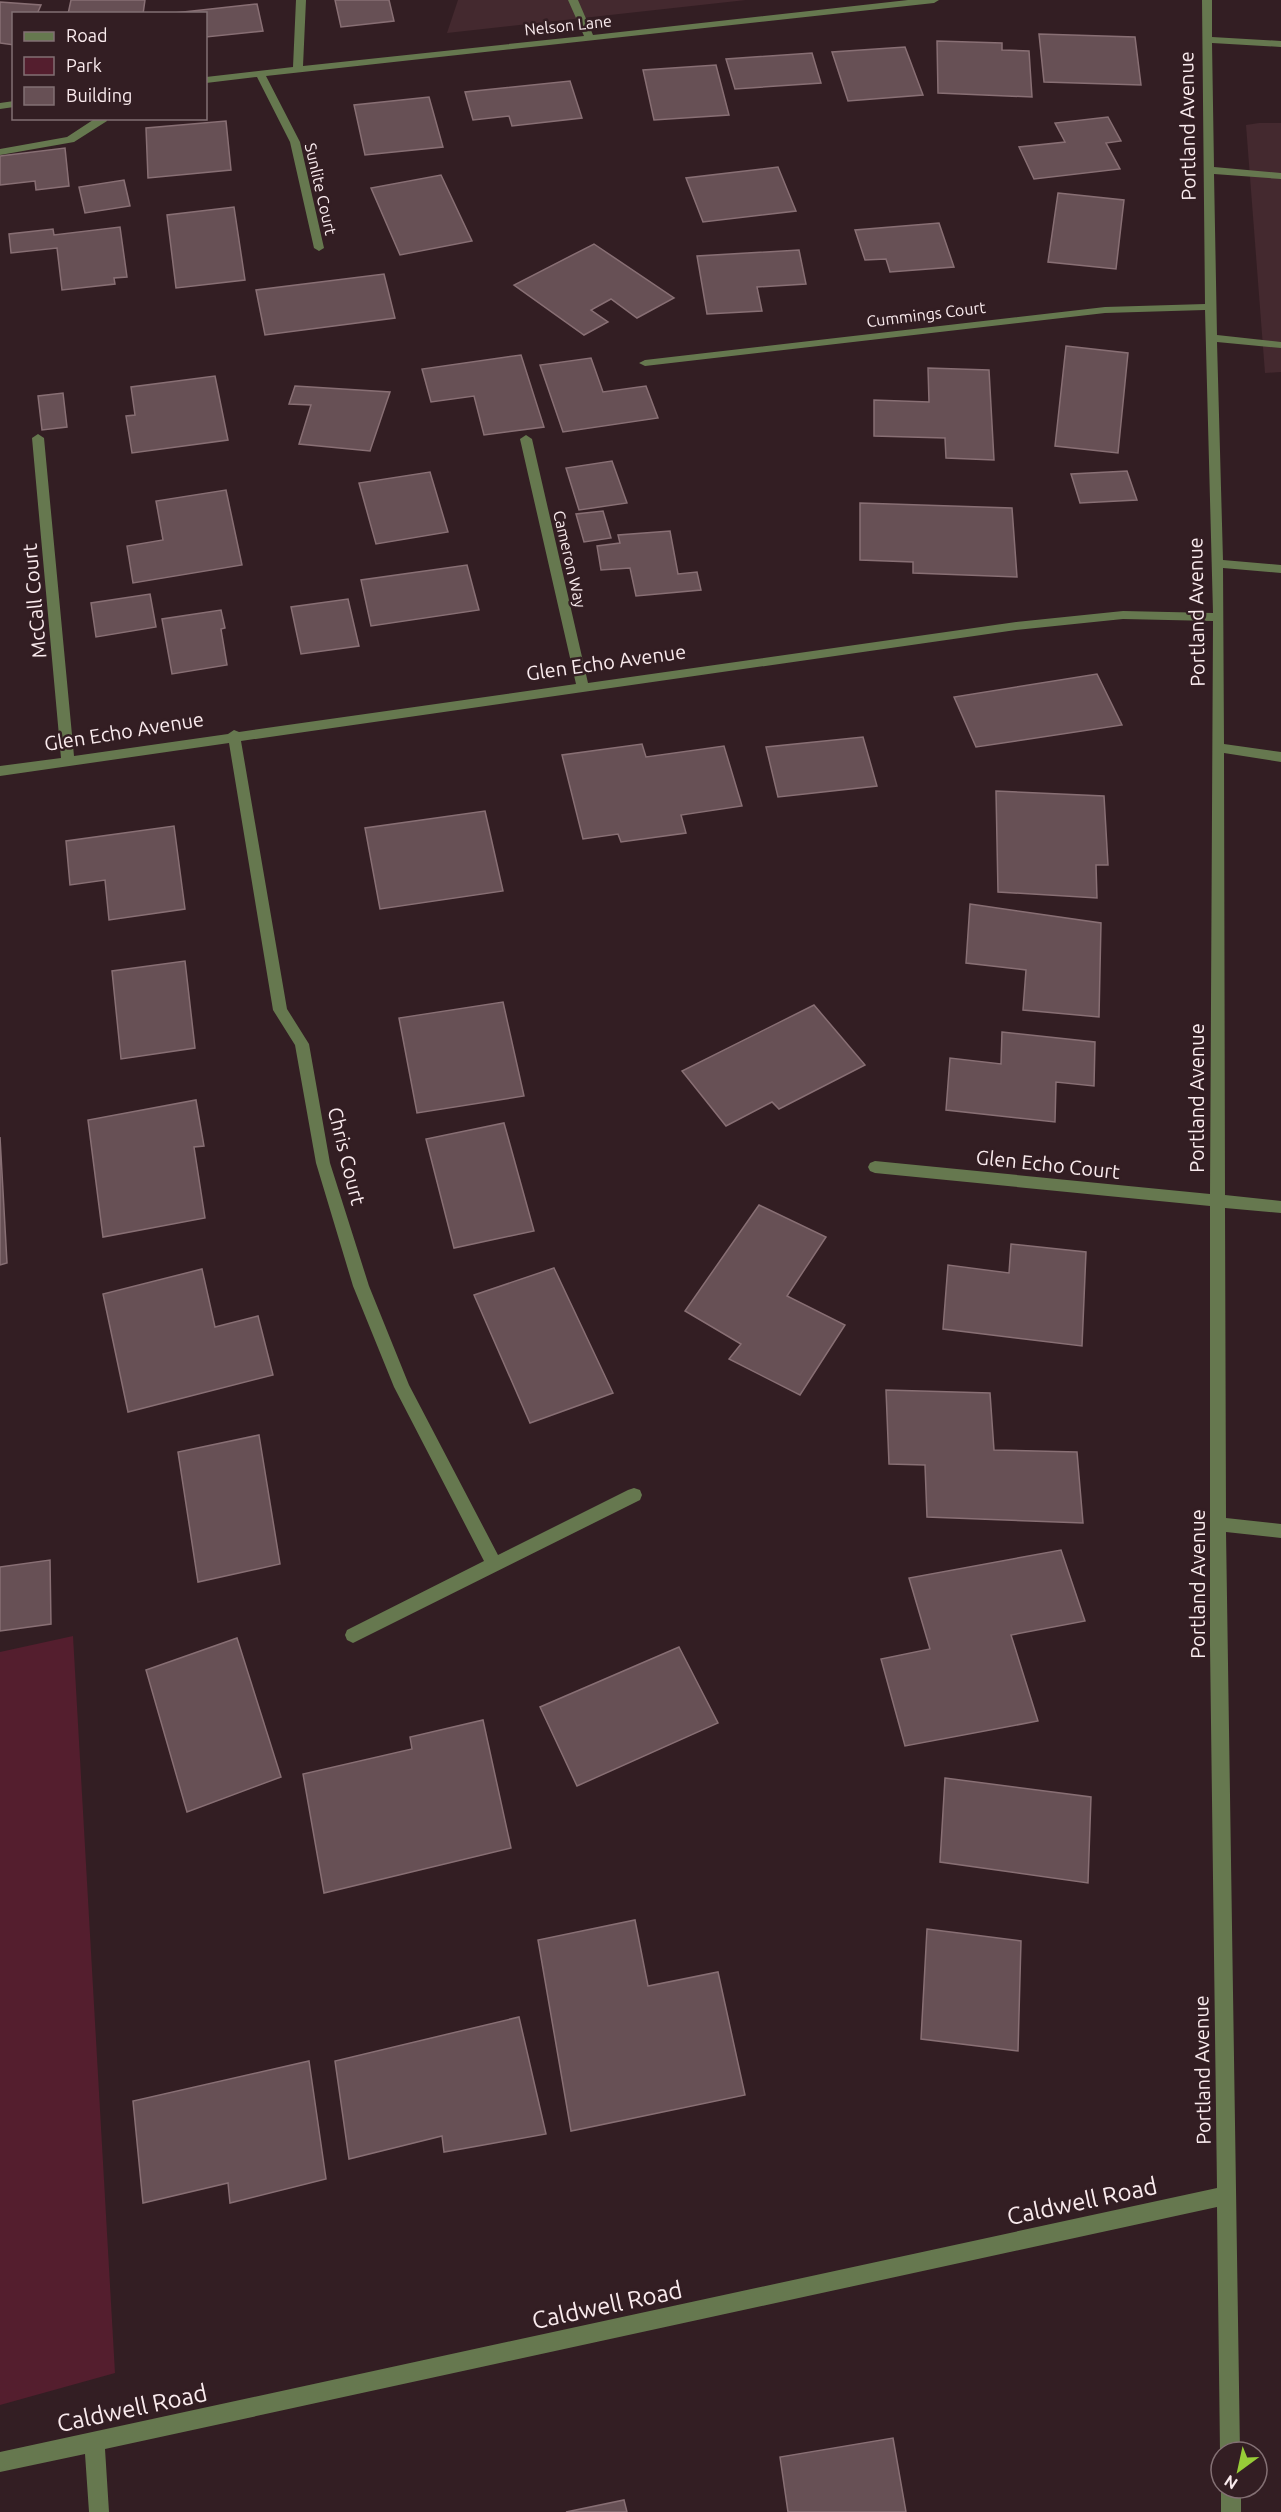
<svg xmlns="http://www.w3.org/2000/svg" width="1281" height="2512" font-family="Ubuntu,sans-serif">
<style>
.built{fill:#44292f}
.green{fill:#541e2e}
.building{fill:#675055;stroke:#886f74;stroke-width:1.5}
.lines{fill:none;stroke-linecap:round;stroke-linejoin:round}
.minor{fill:#66784f;fill-rule:evenodd}
.labels{text-anchor:middle;dominant-baseline:central;stroke-width:5;stroke-linejoin:round;paint-order:stroke}
.far-street-label{font-size:16px;fill:#faebee;stroke:#331e23}
.street-label{font-size:20px;fill:#faebee;stroke:#331e23}
.near-street-label{font-size:24px;fill:#faebee;stroke:#331e23}
</style>
<rect width="100%" height="100%" fill="#331e23"/>
<g class="built">
<polygon points="458,0 746,0 447,33"/>
<polygon points="1259,123 1281,123 1281,372 1265,373 1246,125"/>
</g>
<polygon class="green" points="73,1636 115,2373 0,2405 0,1652"/>
<g class="building">
<polygon points="71,0 145,0 143,14 68,14"/>
<polygon points="335,0 389,0 394,21 341,27"/>
<polygon points="0,2 41,5 37,14 14,14 14,45 0,43"/>
<polygon points="257,4 263,31 206,37 206,14 174,13"/>
<polygon points="1039,34 1135,37 1141,85 1044,82"/>
<polygon points="937,41 1002,43 1002,50 1029,51 1032,97 938,93"/>
<polygon points="905,47 923,95 848,101 832,52"/>
<polygon points="812,53 821,83 735,89 726,59"/>
<polygon points="716,65 729,115 654,120 643,70"/>
<polygon points="570,81 582,118 512,126 509,116 473,120 465,92"/>
<polygon points="429,97 443,147 365,155 354,105"/>
<polygon points="1108,117 1121,141 1106,143 1120,169 1034,179 1019,147 1065,142 1055,123"/>
<polygon points="226,121 231,170 148,178 146,128"/>
<polygon points="65,148 69,186 36,190 35,181 0,185 0,156"/>
<polygon points="778,167 796,211 703,222 686,178"/>
<polygon points="441,175 472,241 400,255 371,188"/>
<polygon points="124,180 130,206 85,213 79,187"/>
<polygon points="1058,193 1124,200 1116,269 1048,262"/>
<polygon points="234,207 245,280 176,288 167,215"/>
<polygon points="939,223 954,267 890,272 886,259 865,260 855,230"/>
<polygon points="120,227 127,277 114,278 115,284 62,290 57,248 11,253 9,234 53,229 54,235"/>
<polygon points="594,244 674,298 637,318 611,299 591,310 608,322 584,335 514,285"/>
<polygon points="799,250 806,284 757,287 762,311 707,314 697,256"/>
<polygon points="384,274 395,318 265,335 256,290"/>
<polygon points="1066,346 1128,353 1118,453 1055,446"/>
<polygon points="521,355 544,427 484,435 474,396 431,402 422,369"/>
<polygon points="591,358 603,392 646,386 658,418 563,432 540,365"/>
<polygon points="928,368 989,370 994,460 946,458 945,438 874,436 874,400 929,402"/>
<polygon points="215,376 228,440 132,453 126,416 135,415 131,387"/>
<polygon points="295,386 390,392 370,451 299,444 311,405 289,404"/>
<polygon points="63,393 67,427 42,430 38,396"/>
<polygon points="612,461 627,503 579,510 566,468"/>
<polygon points="1127,471 1137,500 1080,503 1071,474"/>
<polygon points="430,472 448,532 376,544 359,483"/>
<polygon points="226,490 242,565 133,583 127,546 163,540 156,501"/>
<polygon points="860,503 1012,508 1017,577 913,573 913,562 860,560"/>
<polygon points="603,511 611,538 584,542 576,514"/>
<polygon points="670,531 678,574 697,572 701,590 636,596 630,568 601,570 597,546 620,543 618,535"/>
<polygon points="467,565 479,610 371,626 361,580"/>
<polygon points="150,594 156,627 96,637 91,603"/>
<polygon points="348,599 359,646 301,654 291,607"/>
<polygon points="221,610 225,628 221,629 227,665 172,674 162,619"/>
<polygon points="1097,674 1122,725 976,747 954,697"/>
<polygon points="863,737 877,786 778,797 766,747"/>
<polygon points="642,744 646,757 724,746 742,806 681,815 686,833 621,842 618,834 583,839 562,755"/>
<polygon points="996,791 1104,796 1108,865 1096,865 1097,898 998,892"/>
<polygon points="485,811 503,891 380,909 365,828"/>
<polygon points="174,826 185,909 109,920 105,880 70,885 66,841"/>
<polygon points="970,904 1101,923 1099,1017 1023,1010 1026,970 966,963"/>
<polygon points="185,961 195,1048 121,1059 112,971"/>
<polygon points="503,1002 524,1096 417,1113 399,1018"/>
<polygon points="814,1005 865,1065 779,1109 772,1102 726,1126 682,1071"/>
<polygon points="1002,1032 1095,1042 1094,1086 1056,1082 1055,1122 946,1110 950,1058 1001,1064"/>
<polygon points="196,1100 204,1146 194,1147 205,1218 103,1237 88,1120"/>
<polygon points="504,1123 534,1231 454,1248 426,1139"/>
<polygon points="0,1137 7,1263 0,1265"/>
<polygon points="759,1205 826,1237 787,1296 845,1325 800,1395 729,1359 741,1344 685,1311"/>
<polygon points="1011,1244 1086,1252 1082,1346 943,1329 948,1265 1009,1273"/>
<polygon points="554,1268 613,1393 530,1423 474,1295"/>
<polygon points="202,1269 215,1327 258,1316 273,1375 128,1412 103,1294"/>
<polygon points="886,1390 990,1393 994,1450 1077,1452 1083,1523 927,1517 925,1465 889,1464"/>
<polygon points="259,1435 280,1564 198,1582 178,1452"/>
<polygon points="1061,1550 1085,1621 1011,1635 1038,1721 905,1746 881,1659 930,1649 909,1578"/>
<polygon points="50,1560 51,1624 0,1631 0,1567"/>
<polygon points="237,1638 281,1777 187,1812 146,1670"/>
<polygon points="679,1647 718,1723 577,1786 540,1707"/>
<polygon points="483,1720 511,1848 324,1893 303,1774 412,1749 410,1737"/>
<polygon points="945,1778 1091,1797 1088,1883 940,1862"/>
<polygon points="635,1920 648,1986 718,1972 745,2095 571,2131 538,1940"/>
<polygon points="927,1929 1021,1941 1018,2051 921,2039"/>
<polygon points="519,2017 546,2134 444,2152 442,2136 349,2159 335,2061"/>
<polygon points="309,2061 326,2179 230,2203 228,2183 143,2203 133,2101"/>
<polygon points="893,2438 906,2512 788,2512 780,2457"/>
<polygon points="624,2500 627,2512 566,2512"/>
</g>
<g class="lines">
<g class="minor">
<polygon points="296,0 306,0 303,66 584,36 568,0 578,0 593,35 908,0 939,0 934,3 266,76 300,142 324,248 319,251 314,248 290,142 257,77 206,83 206,77 293,67"/>
<polygon points="1202,0 1212,0 1212,37 1281,41 1281,47 1212,43 1214,167 1281,173 1281,179 1214,174 1217,335 1281,342 1281,348 1217,342 1223,560 1281,565 1281,573 1223,568 1224,744 1281,752 1281,762 1224,753 1225,1195 1281,1201 1281,1213 1225,1208 1226,1518 1281,1524 1281,1538 1226,1532 1240,2452 1221,2452 1221,2455 1220,2452 1217,2207 105,2449 109,2512 89,2512 85,2454 0,2472 0,2452 1217,2188 1210,1645 1210,1206 875,1173 870,1171 868,1167 870,1163 875,1161 1210,1194 1213,621 1123,619 1016,630 241,741 287,1009 309,1044 330,1163 369,1286 409,1385 498,1555 628,1490 634,1488 640,1490 642,1495 640,1500 353,1643 347,1640 345,1635 347,1630 484,1561 394,1387 353,1286 316,1163 295,1045 273,1010 229,743 0,776 0,766 61,758 32,438 38,434 44,438 74,756 228,734 234,730 239,732 576,684 520,439 526,435 532,439 588,683 1016,622 1123,611 1213,613 1205,310 1105,313 645,366 639,363 645,360 1105,307 1205,304"/>
<polygon points="14,101 14,107 0,109 0,103"/>
<polygon points="96,118 106,118 107,121 74,142 0,155 0,149 67,137"/>
<rect x="1221" y="2488" width="20" height="24"/>
</g>
</g>
<g class="labels">
<g class="far-street-label">
<text transform="translate(568 25) rotate(-6)">Nelson Lane</text>
<text transform="translate(321 189) rotate(77)">Sunlite Court</text>
<text transform="translate(926 314) rotate(-7)">Cummings Court</text>
<text transform="translate(570 559) rotate(77)">Cameron Way</text>
</g>
<g class="street-label">
<text transform="translate(1187 126) rotate(-91)">Portland Avenue</text>
<text transform="translate(34 601) rotate(-95)">McCall Court</text>
<text transform="translate(1196 612) rotate(-91)">Portland Avenue</text>
<text transform="translate(606 662) rotate(-8)">Glen Echo Avenue</text>
<text transform="translate(124 731) rotate(-9)">Glen Echo Avenue</text>
<text transform="translate(1196 1098) rotate(-90)">Portland Avenue</text>
<text transform="translate(347 1156) rotate(76)">Chris Court</text>
<text transform="translate(1048 1164) rotate(6)">Glen Echo Court</text>
<text transform="translate(1197 1584) rotate(-90)">Portland Avenue</text>
<text transform="translate(1202 2070) rotate(-91)">Portland Avenue</text>
</g>
<g class="near-street-label">
<text transform="translate(1082 2201) rotate(-12)">Caldwell Road</text>
<text transform="translate(607 2305) rotate(-12)">Caldwell Road</text>
<text transform="translate(132 2408) rotate(-12)">Caldwell Road</text>
</g>
</g>
<rect x="12" y="12" width="195" height="108" fill="#331e23" stroke="#837074" stroke-width="1.5"/>
<rect x="24" y="32" width="30" height="9" fill="#66784f" stroke="#837074" stroke-width="1.5"/>
<text x="66" y="42" font-size="18" fill="#faebee">Road</text>
<rect x="24" y="57" width="30" height="18" fill="#541e2e" stroke="#837074" stroke-width="1.5"/>
<text x="66" y="72" font-size="18" fill="#faebee">Park</text>
<rect x="24" y="87" width="30" height="18" fill="#675055" stroke="#837074" stroke-width="1.5"/>
<text x="66" y="102" font-size="18" fill="#faebee">Building</text>
<g transform="translate(1239 2470) rotate(213)"><circle r="28" fill="#331e23" stroke="#837074" stroke-width="1.5"/>
<path d="M0-4.5L10 22L0 15L-10 22Z" fill="#97cc38"/>
<text y="-9" font-size="16" font-weight="bold" text-anchor="middle" fill="#faebee">N</text>
</g>
</svg>
